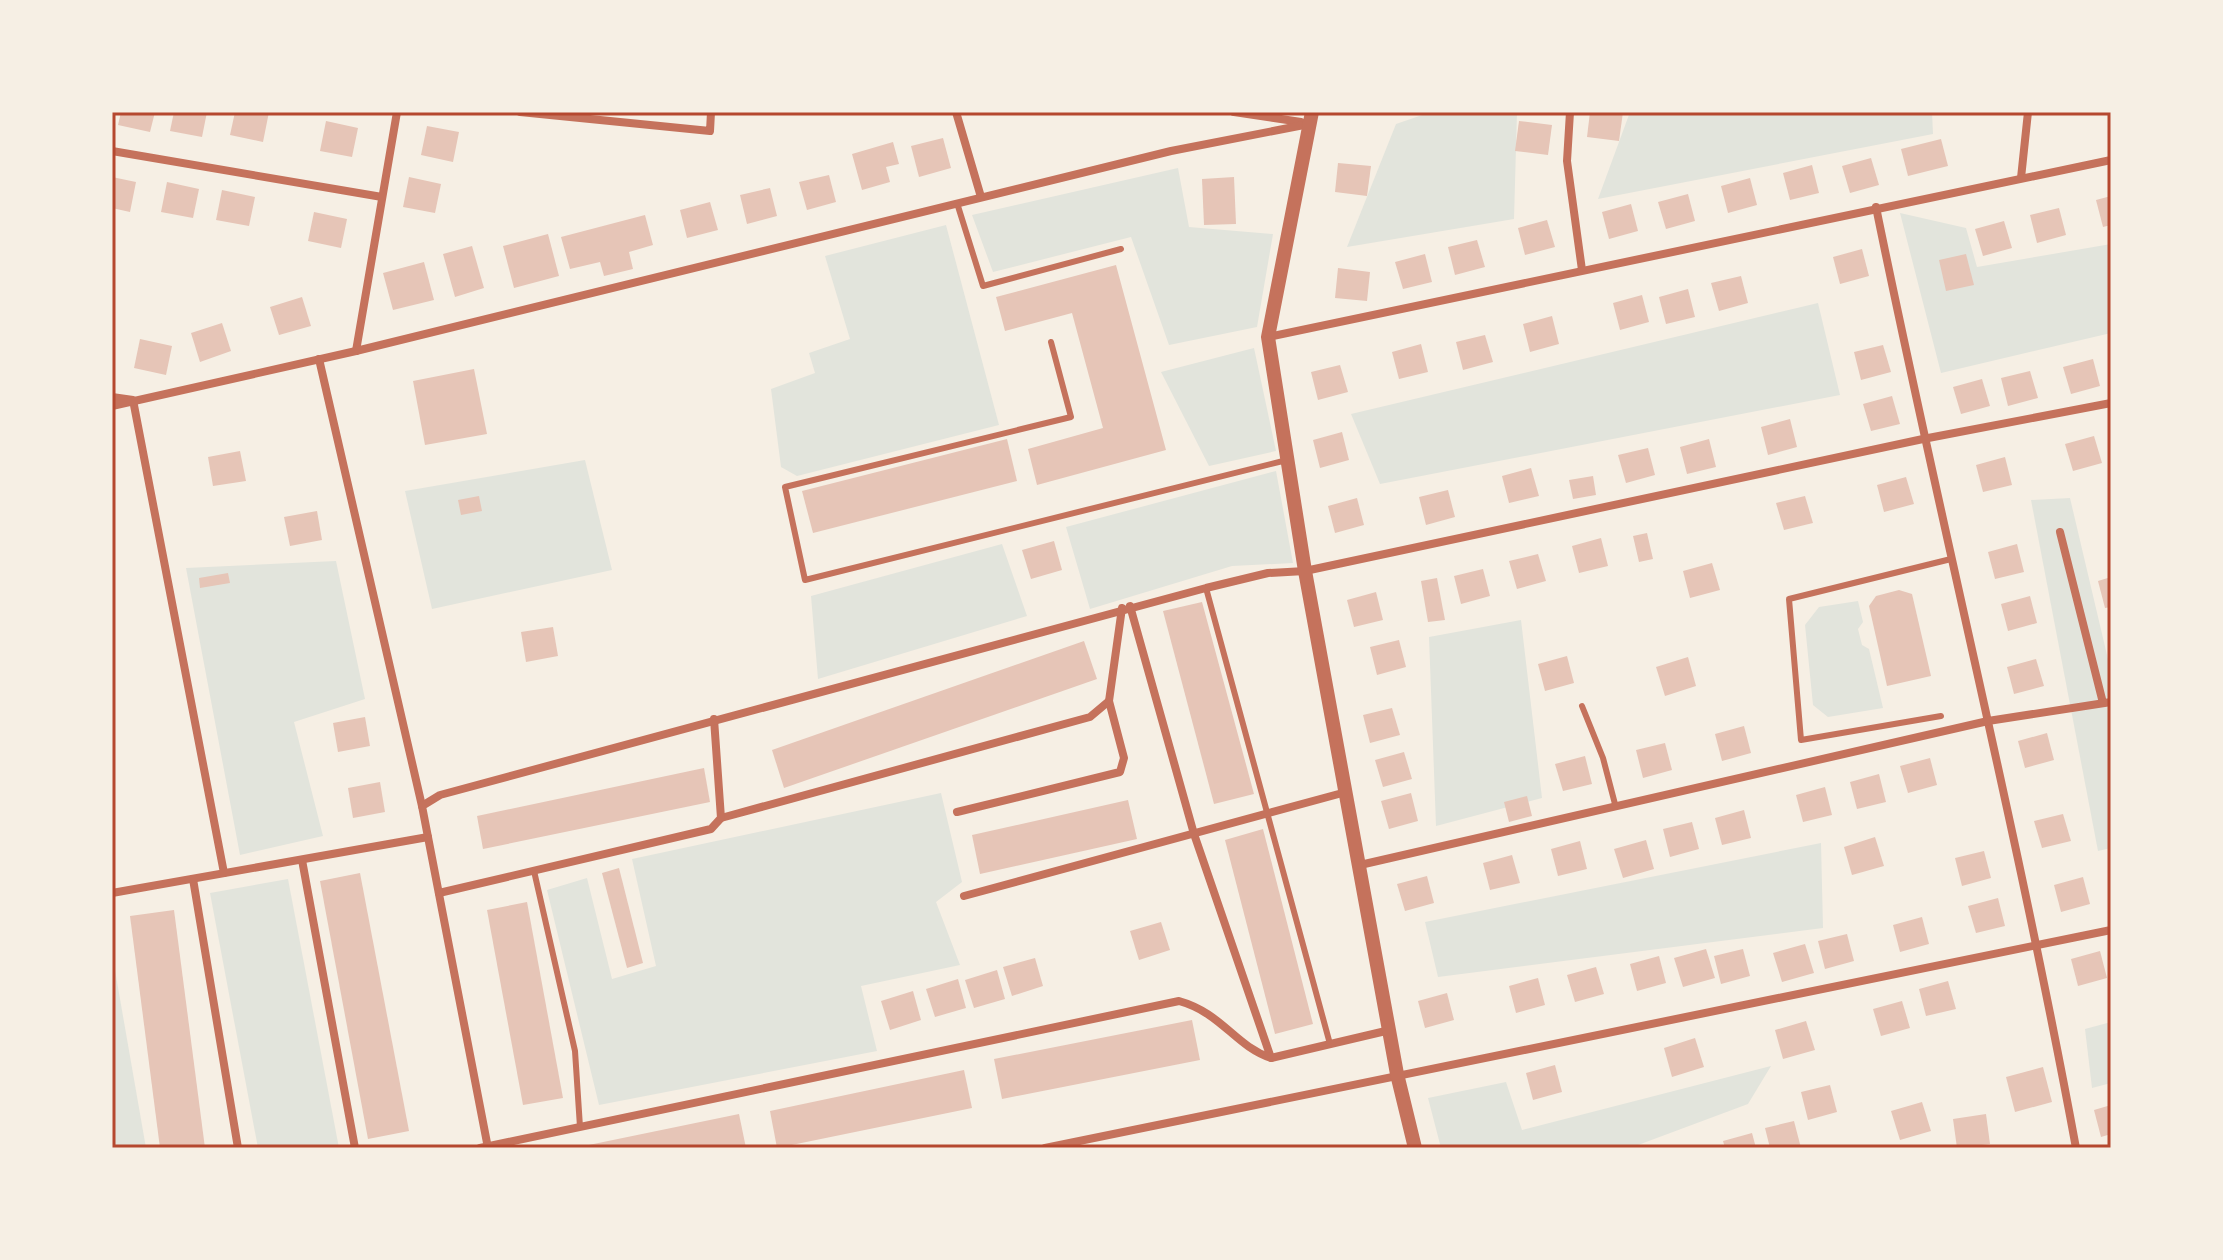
<svg xmlns="http://www.w3.org/2000/svg" width="2223" height="1260" font-family="Montserrat,sans-serif">
<style>
.green{fill:#e2e4dc}
.building{fill:#e6c5b7}
.lines{fill:none;stroke-linecap:round;stroke-linejoin:round}
.service{stroke:#c5725c;stroke-width:6}
.minor{stroke:#c5725c;stroke-width:8}
.tertiary{stroke:#c5725c;stroke-width:14}
.neatline{fill:none;stroke:#b5482f;stroke-width:3}
</style>
<rect width="100%" height="100%" fill="#f6efe4"/>
<g class="green">
<polygon points="1431,112 1517,112 1514,219 1347,247 1396,124"/>
<polygon points="1630,112 1932,112 1933,134 1598,199"/>
<polygon points="1178,168 1189,227 1273,234 1257,327 1169,345 1131,237 993,272 972,215"/>
<polygon points="1900,213 1966,228 1977,267 2111,244 2111,333 1941,373"/>
<polygon points="946,225 999,425 797,476 781,467 771,389 815,373 809,353 850,339 825,256"/>
<polygon points="1818,303 1840,395 1380,484 1351,414"/>
<polygon points="1254,348 1276,451 1209,466 1161,372"/>
<polygon points="585,460 612,570 432,609 405,491"/>
<polygon points="1276,471 1293,563 1232,566 1090,609 1066,527"/>
<polygon points="2070,498 2111,672 2111,848 2098,851 2031,500"/>
<polygon points="1002,544 1027,616 818,679 811,596"/>
<polygon points="336,561 365,699 294,722 323,836 240,855 186,568"/>
<polygon points="1858,601 1863,622 1858,629 1862,645 1869,649 1883,708 1828,717 1813,705 1805,625 1819,607"/>
<polygon points="1521,620 1542,798 1436,826 1429,637"/>
<polygon points="941,793 962,882 936,902 960,965 861,986 877,1051 599,1105 547,890 587,878 612,979 656,966 632,859"/>
<polygon points="1821,843 1823,928 1438,977 1425,922"/>
<polygon points="288,879 339,1148 258,1148 210,893"/>
<polygon points="112,953 146,1148 114,1148 112,1142"/>
<polygon points="2111,1022 2111,1083 2092,1088 2085,1029"/>
<polygon points="1771,1066 1748,1104 1630,1148 1441,1148 1428,1098 1506,1082 1522,1130"/>
</g>
<g class="building">
<polygon points="121,112 155,112 150,132 118,125"/>
<polygon points="174,112 207,112 202,137 170,131"/>
<polygon points="235,112 269,112 263,142 230,135"/>
<polygon points="1590,112 1623,112 1619,141 1587,137"/>
<polygon points="326,121 358,128 352,157 320,151"/>
<polygon points="1519,121 1552,125 1548,155 1515,151"/>
<polygon points="427,126 459,132 453,162 421,155"/>
<polygon points="943,138 951,168 919,177 911,146"/>
<polygon points="1941,139 1948,166 1908,176 1901,149"/>
<polygon points="893,142 899,164 886,167 890,182 862,190 852,154"/>
<polygon points="1871,158 1879,185 1850,193 1842,166"/>
<polygon points="1338,163 1371,166 1367,196 1335,192"/>
<polygon points="1812,165 1819,193 1790,200 1783,173"/>
<polygon points="829,175 836,202 807,210 799,182"/>
<polygon points="112,177 136,182 130,212 112,208"/>
<polygon points="409,177 441,184 435,213 403,207"/>
<polygon points="1234,177 1236,224 1204,225 1202,179"/>
<polygon points="1750,178 1757,205 1728,213 1721,186"/>
<polygon points="167,182 199,189 193,218 161,212"/>
<polygon points="770,188 777,216 747,224 740,195"/>
<polygon points="222,190 255,197 249,226 216,220"/>
<polygon points="1688,194 1695,221 1666,229 1658,202"/>
<polygon points="2111,196 2111,225 2103,227 2096,200"/>
<polygon points="710,202 718,230 687,238 680,210"/>
<polygon points="1631,204 1638,231 1609,239 1602,212"/>
<polygon points="2059,208 2066,235 2037,243 2030,215"/>
<polygon points="314,212 347,219 341,248 308,241"/>
<polygon points="645,215 653,245 629,252 633,269 604,276 600,262 570,269 561,237"/>
<polygon points="1547,220 1555,247 1525,255 1518,228"/>
<polygon points="2004,221 2012,248 1983,256 1975,229"/>
<polygon points="548,234 559,276 514,288 503,246"/>
<polygon points="1477,240 1485,267 1455,275 1448,247"/>
<polygon points="472,246 484,288 455,297 443,254"/>
<polygon points="1862,249 1869,276 1840,284 1833,257"/>
<polygon points="1425,254 1432,282 1403,289 1395,262"/>
<polygon points="1966,254 1974,285 1946,291 1939,260"/>
<polygon points="424,262 434,300 393,310 383,273"/>
<polygon points="1116,265 1166,450 1037,485 1028,449 1103,428 1072,313 1005,331 996,297"/>
<polygon points="1338,268 1370,272 1367,301 1335,298"/>
<polygon points="1741,276 1748,303 1719,311 1711,283"/>
<polygon points="1688,289 1695,317 1666,324 1659,297"/>
<polygon points="1642,295 1649,322 1620,330 1613,303"/>
<polygon points="302,297 311,326 279,335 270,307"/>
<polygon points="1552,316 1559,344 1530,352 1523,324"/>
<polygon points="222,323 231,351 200,362 191,333"/>
<polygon points="1485,335 1493,362 1463,370 1456,342"/>
<polygon points="140,339 172,346 166,375 134,368"/>
<polygon points="1421,344 1428,372 1399,379 1392,352"/>
<polygon points="1883,345 1891,372 1861,380 1854,352"/>
<polygon points="2093,359 2100,386 2071,394 2063,367"/>
<polygon points="1340,365 1348,392 1318,400 1311,372"/>
<polygon points="474,369 487,434 425,445 413,381"/>
<polygon points="2030,371 2038,398 2008,406 2001,378"/>
<polygon points="1982,379 1990,406 1961,414 1953,387"/>
<polygon points="1892,396 1900,424 1871,431 1863,404"/>
<polygon points="1790,419 1797,447 1768,455 1761,427"/>
<polygon points="1342,432 1349,460 1320,468 1313,440"/>
<polygon points="2094,436 2102,463 2073,471 2065,444"/>
<polygon points="1007,439 1017,481 813,533 802,491"/>
<polygon points="1709,439 1716,467 1687,474 1680,447"/>
<polygon points="1648,448 1655,475 1626,483 1618,455"/>
<polygon points="240,451 246,481 213,486 208,457"/>
<polygon points="2005,457 2012,485 1983,492 1976,465"/>
<polygon points="1531,468 1539,496 1509,503 1502,476"/>
<polygon points="1593,476 1596,495 1573,499 1569,480"/>
<polygon points="1906,477 1914,504 1884,512 1877,485"/>
<polygon points="1448,490 1455,517 1426,525 1419,497"/>
<polygon points="479,496 482,511 461,515 458,500"/>
<polygon points="1805,496 1813,523 1784,530 1776,503"/>
<polygon points="1357,498 1364,525 1335,533 1328,506"/>
<polygon points="317,511 322,540 290,546 284,517"/>
<polygon points="1647,533 1653,559 1639,562 1633,536"/>
<polygon points="1601,538 1608,566 1579,573 1572,546"/>
<polygon points="1054,541 1062,570 1031,579 1022,550"/>
<polygon points="2017,544 2024,572 1995,579 1988,552"/>
<polygon points="1538,554 1546,581 1517,589 1509,561"/>
<polygon points="1712,563 1720,590 1690,598 1683,571"/>
<polygon points="1483,569 1490,596 1461,604 1454,576"/>
<polygon points="228,573 230,583 200,588 199,578"/>
<polygon points="2111,577 2111,607 2105,608 2098,581"/>
<polygon points="1437,578 1445,620 1428,622 1421,581"/>
<polygon points="1899,590 1912,594 1931,676 1887,686 1869,606 1876,596"/>
<polygon points="1376,592 1383,620 1354,627 1347,600"/>
<polygon points="2030,596 2037,623 2008,631 2001,604"/>
<polygon points="1202,602 1254,794 1214,804 1163,611"/>
<polygon points="553,627 558,656 526,662 521,632"/>
<polygon points="1399,640 1406,667 1377,675 1370,647"/>
<polygon points="1084,641 1097,679 784,788 772,750"/>
<polygon points="1567,656 1574,683 1545,691 1538,664"/>
<polygon points="1688,657 1696,686 1665,696 1656,667"/>
<polygon points="2036,659 2044,686 2014,694 2007,667"/>
<polygon points="1392,708 1400,735 1370,743 1363,715"/>
<polygon points="365,717 370,746 338,752 333,723"/>
<polygon points="1744,726 1751,753 1722,761 1715,734"/>
<polygon points="2047,733 2054,760 2025,768 2018,741"/>
<polygon points="1665,743 1672,770 1643,778 1636,750"/>
<polygon points="1404,752 1412,779 1383,787 1375,760"/>
<polygon points="1585,756 1592,784 1563,791 1555,764"/>
<polygon points="1930,758 1937,785 1908,793 1900,766"/>
<polygon points="704,768 710,802 483,849 477,816"/>
<polygon points="1879,774 1886,802 1857,809 1850,782"/>
<polygon points="380,782 385,812 353,818 348,788"/>
<polygon points="1825,787 1832,815 1803,822 1796,795"/>
<polygon points="1411,793 1418,821 1389,829 1381,801"/>
<polygon points="1527,796 1532,816 1509,822 1504,802"/>
<polygon points="1128,800 1137,839 980,874 972,835"/>
<polygon points="1744,810 1751,838 1722,845 1715,818"/>
<polygon points="2063,814 2071,841 2042,848 2034,821"/>
<polygon points="1692,822 1699,849 1670,857 1663,829"/>
<polygon points="1263,829 1313,1024 1275,1034 1225,840"/>
<polygon points="1875,837 1884,866 1852,875 1844,847"/>
<polygon points="1646,840 1654,869 1623,878 1614,849"/>
<polygon points="1580,841 1587,869 1558,876 1551,849"/>
<polygon points="1984,851 1991,878 1962,886 1955,858"/>
<polygon points="1512,855 1520,883 1490,890 1483,863"/>
<polygon points="619,868 643,963 627,968 602,873"/>
<polygon points="360,873 409,1131 368,1139 320,881"/>
<polygon points="1427,876 1434,903 1405,911 1397,884"/>
<polygon points="2083,877 2090,904 2061,912 2054,885"/>
<polygon points="1998,898 2005,926 1976,933 1968,906"/>
<polygon points="527,902 563,1098 523,1105 487,910"/>
<polygon points="174,910 205,1148 160,1148 130,916"/>
<polygon points="1922,917 1929,944 1900,952 1893,925"/>
<polygon points="1161,922 1170,950 1139,960 1130,931"/>
<polygon points="1847,934 1854,961 1825,969 1818,941"/>
<polygon points="1805,944 1814,973 1782,982 1773,953"/>
<polygon points="1706,949 1715,978 1683,987 1674,958"/>
<polygon points="1743,949 1750,976 1721,984 1714,956"/>
<polygon points="2100,951 2107,978 2078,986 2071,959"/>
<polygon points="1659,956 1666,983 1637,991 1630,964"/>
<polygon points="1035,958 1043,986 1012,996 1003,967"/>
<polygon points="1596,967 1604,994 1575,1002 1567,975"/>
<polygon points="997,970 1005,999 974,1008 965,980"/>
<polygon points="1538,978 1545,1005 1516,1013 1509,986"/>
<polygon points="958,979 966,1008 935,1017 926,989"/>
<polygon points="1948,981 1956,1009 1926,1016 1919,989"/>
<polygon points="913,991 921,1020 890,1030 881,1001"/>
<polygon points="1447,993 1454,1020 1425,1028 1418,1001"/>
<polygon points="1902,1001 1910,1028 1881,1036 1873,1009"/>
<polygon points="1192,1020 1200,1060 1002,1099 994,1059"/>
<polygon points="1806,1021 1815,1050 1783,1059 1775,1030"/>
<polygon points="1695,1038 1704,1067 1672,1077 1664,1048"/>
<polygon points="1555,1065 1562,1092 1533,1100 1526,1073"/>
<polygon points="2043,1067 2052,1102 2015,1112 2006,1077"/>
<polygon points="964,1070 972,1108 777,1148 770,1111"/>
<polygon points="1830,1085 1837,1112 1808,1120 1801,1092"/>
<polygon points="1922,1102 1931,1131 1900,1140 1891,1111"/>
<polygon points="2111,1105 2111,1134 2101,1137 2094,1110"/>
<polygon points="739,1114 746,1148 579,1148 579,1147"/>
<polygon points="1986,1114 1990,1144 1957,1148 1953,1119"/>
<polygon points="1794,1121 1801,1148 1770,1148 1765,1128"/>
<polygon points="1752,1133 1756,1148 1725,1148 1723,1141"/>
</g>
<g class="lines">
<g class="service">
<polyline points="957,203 983,286 1121,249"/>
<polyline points="1051,342 1071,417 785,487 805,580 1287,460"/>
<polyline points="1206,588 1330,1044"/>
<polyline points="1582,706 1603,758 1615,804"/>
<polyline points="1941,716 1801,740 1789,599 1951,559"/>
<polyline points="534,871 575,1051 580,1127"/>
</g>
<g class="minor">
<polyline points="520,112 710,131 711,112"/>
<polyline points="956,112 981,197"/>
<polyline points="1234,112 1301,122"/>
<polyline points="1570,112 1567,161 1582,270"/>
<polyline points="112,151 382,197"/>
<polyline points="2021,178 2028,112"/>
<path d="M1876,207C1940,522 2018,833 2076,1148"/>
<polyline points="1268,337 2111,160"/>
<polyline points="356,351 397,112"/>
<polyline points="319,359 422,806"/>
<polyline points="112,397 133,400 224,873"/>
<polyline points="112,406 356,351 1171,151 1309,124"/>
<polyline points="2060,532 2103,703"/>
<polyline points="1130,606 1194,834 1271,1058"/>
<polyline points="957,812 1120,772 1124,758 1109,701"/>
<polyline points="721,818 1090,717 1109,701 1122,608"/>
<polyline points="302,860 355,1148"/>
<polyline points="1360,865 1988,721 2111,702"/>
<polyline points="193,879 238,1148"/>
<polyline points="112,893 428,837"/>
<polyline points="439,893 711,829 721,818 714,719"/>
<polyline points="964,896 1346,792"/>
<path d="M480,1148L1179,1001C1222,1013 1235,1046 1271,1058L1390,1030"/>
<polyline points="488,1148 422,806 440,795 1206,588 1268,573 1305,571 1923,439 2111,403"/>
<polyline points="1045,1148 2111,930"/>
</g>
<polyline class="tertiary" points="1312,112 1268,337 1305,571 1397,1074 1415,1148"/>
</g>
<rect width="2223" height="1260" fill="none" stroke="#f6efe4" stroke-width="228"/>
<rect x="114" y="114" width="1995" height="1032" class="neatline"/>
</svg>
